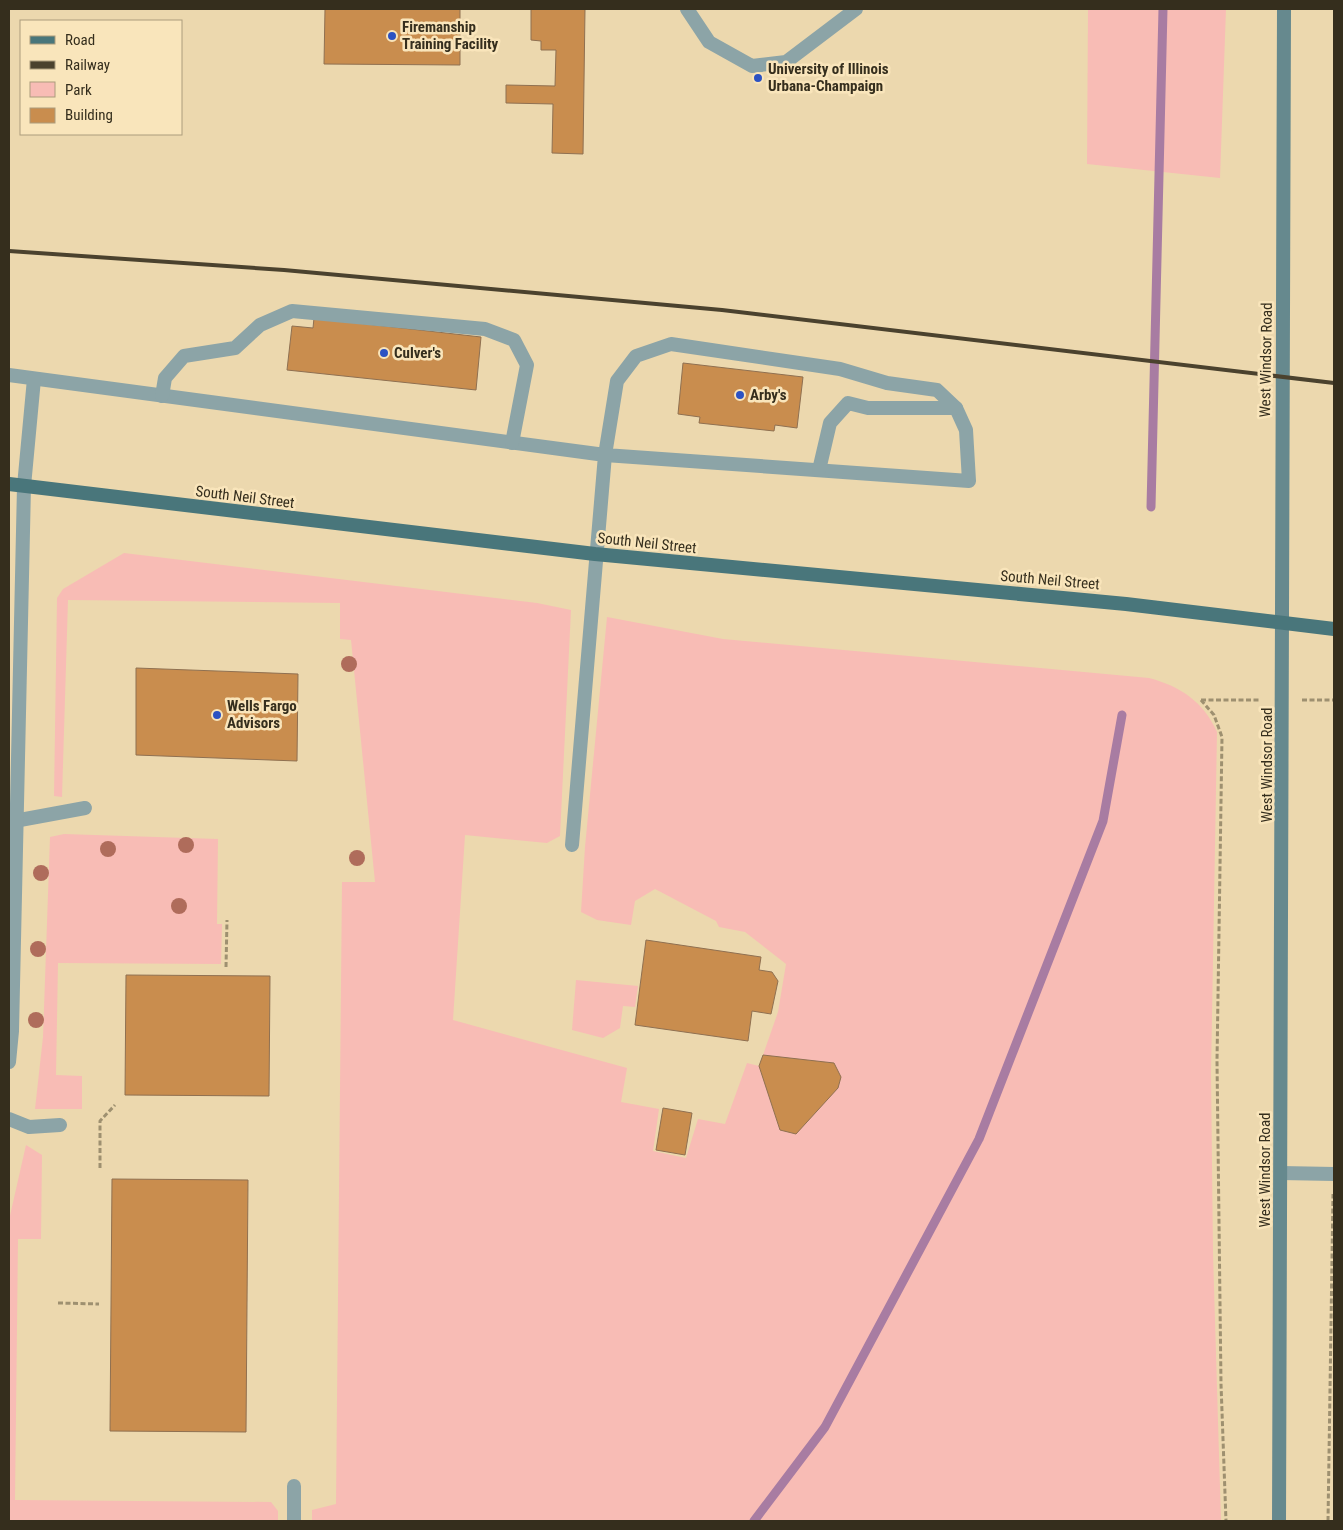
<svg xmlns="http://www.w3.org/2000/svg" width="1343" height="1530" font-family="'Roboto Condensed',sans-serif">
<style>
.green{fill:#f8bcb5}
.lines{fill:none;stroke-linecap:round;stroke-linejoin:round}
.stream{stroke:#a87ca2;stroke-width:9}
.building{fill:#c98d4e;stroke:#8f7051}
.path{stroke:#9e9070;stroke-width:3;stroke-dasharray:5 2.5;stroke-linecap:butt}
.service{stroke:#8ca4a7;stroke-width:14}
.minor{stroke:#8ca4a7;stroke-width:14}
.secondary{stroke:#66898e;stroke-width:14}
.primary{stroke:#49767b;stroke-width:14}
.rail{stroke:#4b422e;stroke-width:4}
.tree{fill:#af6c5b}
.poi-dot{fill:#2c52c2;stroke:#f9e5bb;stroke-width:2}
.labels{text-anchor:middle;dominant-baseline:central;stroke-width:5;stroke-linejoin:round;paint-order:stroke}
.poi-label{font-size:15px;font-weight:bold;fill:#352e1d;stroke:#f9e5bb;text-anchor:start}
.street-label{font-size:15px;fill:#352e1d;stroke:#f9e5bb}
</style>
<rect width="100%" height="100%" fill="#ecd8ae"/>
<g class="green">
<polygon points="1088,9 1226,9 1220,178 1087,164"/>
<path d="M124,553L537,603L571,610L560,836L547,843L465,835L453,1020L627,1068L621,1102L659,1109L653,1151L686,1158L698,1119L725,1124L747,1063L759,1066L780,1130L796,1134L763,1055L778,1012L786,964L745,932L719,927L716,921L655,889L635,901L631,925L597,920L581,912L585,847L607,617L723,639L1149,678C1180,686 1204,702 1217,732L1211,1073L1213,1254L1221,1521H312V1510L336,1504L342,882H375L351,640L340,639V603L68,600L62,797L54,796L57,598L63,589Z"/>
<polygon points="64,834 218,839 217,924 222,924 221,964 58,963 56,1075 82,1076 82,1109 35,1109 43,1037 50,837"/>
<polygon points="576,980 638,986 635,1007 623,1006 620,1028 603,1038 572,1030"/>
<polygon points="26,1145 42,1155 41,1239 18,1239 15,1500 271,1502 278,1511 278,1521 9,1521 9,1220"/>
</g>
<g class="lines">
<g class="stream">
<polyline points="1151,507 1163,9"/>
<polyline points="754,1521 825,1427 979,1139 1103,821 1122,715"/>
</g>
</g>
<g class="building">
<polygon points="325,9 460,9 460,65 324,64"/>
<polygon points="531,9 585,9 583,154 552,153 553,104 506,103 506,85 555,86 556,50 541,50 541,41 531,40"/>
<polygon points="314,318 481,337 476,390 287,370 292,326 313,328"/>
<polygon points="683,363 803,377 797,428 775,425 774,431 699,423 700,417 678,414"/>
<polygon points="136,668 298,674 297,761 136,755"/>
<polygon points="646,940 761,957 759,970 772,972 778,981 771,1014 752,1011 748,1041 635,1025"/>
<polygon points="126,975 270,976 269,1096 125,1095"/>
<polygon points="763,1055 834,1063 841,1077 838,1088 796,1134 780,1130 759,1066"/>
<polygon points="663,1108 692,1113 685,1155 656,1150"/>
<polygon points="112,1179 248,1180 246,1432 110,1431"/>
</g>
<g class="lines">
<g class="path">
<polyline points="1201,700 1214,715 1222,737 1217,1061 1221,1384 1226,1521"/>
<polyline points="1201,700 1261,700"/>
<polyline points="1302,700 1334,700"/>
<polyline points="226,967 227,920"/>
<polyline points="100,1168 100,1121 115,1105"/>
<polyline points="58,1303 99,1304"/>
<polyline points="1328,1521 1333,1194"/>
</g>
<g class="service">
<polyline points="687,9 709,42 752,66 786,62 856,9"/>
<polyline points="9,375 605,455 969,481 966,430 956,408 937,390 887,383 840,369 671,344 636,356 617,381 605,455 572,845"/>
<polyline points="162,396 165,378 184,356 235,348 260,325 292,311 485,329 514,340 527,365 512,443"/>
<polyline points="819,470 830,423 848,403 868,408 956,408"/>
<polyline points="24,486 34,379"/>
<polyline points="9,822 85,808"/>
<polyline points="9,1119 29,1127 60,1125"/>
<polyline points="294,1486 294,1521"/>
</g>
<g class="minor">
<polyline points="9,1062 12,1031 24,486"/>
<polyline points="1281,1173 1334,1174"/>
</g>
<polyline class="secondary" points="1279,1521 1284,9"/>
<polyline class="primary" points="9,484 595,554 1126,604 1334,629"/>
<polyline class="rail" points="9,251 284,270 722,310 1334,383"/>
</g>
<g class="tree">
<circle cx="349" cy="664" r="8"/>
<circle cx="186" cy="845" r="8"/>
<circle cx="108" cy="849" r="8"/>
<circle cx="357" cy="858" r="8"/>
<circle cx="41" cy="873" r="8"/>
<circle cx="179" cy="906" r="8"/>
<circle cx="38" cy="949" r="8"/>
<circle cx="36" cy="1020" r="8"/>
</g>
<g class="poi-dot">
<circle cx="392" cy="36" r="5"/>
<circle cx="758" cy="78" r="5"/>
<circle cx="384" cy="353" r="5"/>
<circle cx="740" cy="395" r="5"/>
<circle cx="217" cy="715" r="5"/>
</g>
<g class="labels">
<g class="poi-label">
<text x="402" y="27">Firemanship<tspan x="402" dy="17">Training Facility</tspan></text>
<text x="768" y="69">University of Illinois<tspan x="768" dy="17">Urbana-Champaign</tspan></text>
<text x="394" y="353">Culver's</text>
<text x="750" y="395">Arby's</text>
<text x="227" y="706">Wells Fargo<tspan x="227" dy="17">Advisors</tspan></text>
</g>
<g class="street-label">
<text transform="translate(1266 360) rotate(-89)">West Windsor Road</text>
<text transform="translate(245 497) rotate(7)">South Neil Street</text>
<text transform="translate(647 543) rotate(6)">South Neil Street</text>
<text transform="translate(1050 580) rotate(5)">South Neil Street</text>
<text transform="translate(1267 765) rotate(-90)">West Windsor Road</text>
<text transform="translate(1265 1170) rotate(-90)">West Windsor Road</text>
</g>
</g>
<rect width="1343" height="1530" fill="none" stroke="#352e1d" stroke-width="20"/>
<rect x="20" y="20" width="162" height="115" fill="#f9e5bb" stroke="#ab9c7c"/>
<rect x="30" y="36" width="25" height="8" fill="#49767b" stroke="#ab9c7c"/>
<text x="65" y="45" font-size="15" fill="#352e1d">Road</text>
<rect x="30" y="61" width="25" height="8" fill="#4b422e" stroke="#ab9c7c"/>
<text x="65" y="70" font-size="15" fill="#352e1d">Railway</text>
<rect x="30" y="82" width="25" height="15" fill="#f8bcb5" stroke="#ab9c7c"/>
<text x="65" y="95" font-size="15" fill="#352e1d">Park</text>
<rect x="30" y="108" width="25" height="15" fill="#c98d4e" stroke="#ab9c7c"/>
<text x="65" y="120" font-size="15" fill="#352e1d">Building</text>
</svg>
